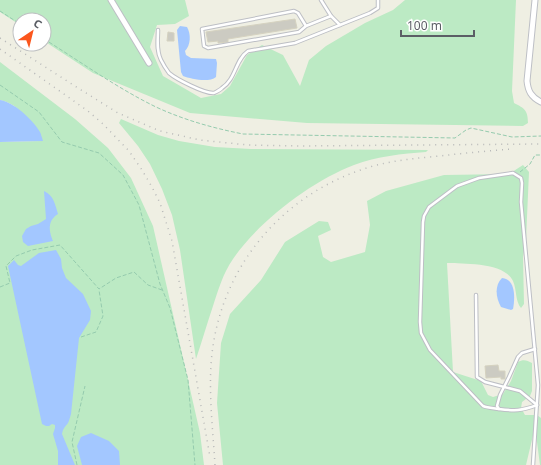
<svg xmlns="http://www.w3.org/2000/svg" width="541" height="465" font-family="'Noto Sans',sans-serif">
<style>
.green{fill:#bceac4}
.water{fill:#a3c7ff}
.building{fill:#cccbc2;stroke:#d5d2c0}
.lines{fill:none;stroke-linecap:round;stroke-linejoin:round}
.service-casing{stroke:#bdbfc5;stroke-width:4.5}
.minor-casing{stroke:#bdbfc5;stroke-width:7}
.path{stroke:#95cbae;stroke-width:1;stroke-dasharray:4 2;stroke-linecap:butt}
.service{stroke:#fff;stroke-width:2.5}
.minor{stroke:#fff;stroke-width:5}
.rail{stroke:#b8b9b9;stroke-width:1.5;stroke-dasharray:1 5;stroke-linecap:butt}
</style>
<rect width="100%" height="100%" fill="#efefe3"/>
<g class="green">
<path d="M0,0H185L189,16L175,24L157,25L150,47L163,76L201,98L221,94L230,86L247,55L262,45L283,55L300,86L309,60L326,46L365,23L393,10L405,0H516L512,91L514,103C524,108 528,110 528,123L523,126L307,123L190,113L93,73L44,41V20H20V25L0,12Z"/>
<path d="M0,62L75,119L108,148L131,178L153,226L200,433L204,465H0V142L42,141C31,125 21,104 0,100Z"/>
<path d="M121,119L158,135L179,141L215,147L251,149L428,150L426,152C402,154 377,156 354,165C312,181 259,221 233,259C223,273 218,291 213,306C207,324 202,341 196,359L180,250L172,215L162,189L150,164L138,146L119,123Z"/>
<path d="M523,165L529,172L526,240L523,257L524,304L521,308C515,301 517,290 513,281C504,262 465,264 447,263L453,372L481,381L488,395L493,397L503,394L511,381L518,362C523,359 527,360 532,363V391L530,396L522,402L521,408L525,415H537L541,418V465H540L535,427L526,465H223L217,403L221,343L230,314L261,280L285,242L319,221L328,222L331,230L318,236L323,257L331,262L365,252L370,225L367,201L386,191L444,175L509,174Z"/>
</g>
<g class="water">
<path d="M180,26L187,27C191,34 191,45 185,51L186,55L191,58L216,59L217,63L216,77C209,83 191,79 183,76L181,72L177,30Z"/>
<path d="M0,100C14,102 33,120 40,132C41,134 42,138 43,141L0,142Z"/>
<path d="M44,191C54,196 55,204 58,214C47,221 49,231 53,241L28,246L23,242L22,236L26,229L31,226L38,224L46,219Z"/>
<path d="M56,250L61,259L62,268L66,278L83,294L91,311L90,320L79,338L71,414C70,417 69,421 68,423C65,427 63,428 62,434L75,465H58V451L53,434L55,428V425L52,424L49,426H46L42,424L8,266L14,260L18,265L21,266L39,253Z"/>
<path d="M502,278C516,279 515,299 513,309L511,310L501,307C496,298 494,286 502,278Z"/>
<polygon points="91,433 109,441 119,451 120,465 82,465 77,446 81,437"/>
</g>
<g class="building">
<polygon points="295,19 297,28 228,39 228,42 218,43 218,41 208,42 206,32"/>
<polygon points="168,32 174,33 174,41 167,41"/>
<polygon points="498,365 499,371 505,371 505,379 501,379 501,377 486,378 485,366"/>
</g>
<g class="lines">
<g class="service-casing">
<g id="service">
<polyline points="321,0 331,16 340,25"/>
<polyline points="306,26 298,13 294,11 202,29 204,46 208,48 299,32 306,26 331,16"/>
<path d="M158,30C158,40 156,50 161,60C163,64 166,69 169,73C176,79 205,94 214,93C216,92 220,90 222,88C236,79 235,60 248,51L295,43L370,13L378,8V0"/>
<polyline points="476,295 477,377 485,382 520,391 537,405"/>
<polyline points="499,409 497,406 500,395 509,377 518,357 522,353 535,349"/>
<path d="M533,465L538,385L521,202L522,183L521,178L513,173L479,178L457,186L429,207L424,216L423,222L420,322L421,333L430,350L483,406C488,408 493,408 499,409C515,411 521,411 537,405"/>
</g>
</g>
<g class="minor-casing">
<g id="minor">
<polyline points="111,0 149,63"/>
<path d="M535,0L527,81C528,91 531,97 541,102"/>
</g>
</g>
<g class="path">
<polyline points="0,11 20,24"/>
<path d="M44,39C81,62 117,88 156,107C184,120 213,128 243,134L455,138L466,130L471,128L512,137L541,136"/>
<polyline points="0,85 39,112 62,142 99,153 123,175 139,205 160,284 170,308 188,380 195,465"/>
<polyline points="520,172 530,164 535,155 541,155"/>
<polyline points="0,287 10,283 6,266 16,256 32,250 60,245 99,289 116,278 134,272 148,285 162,290"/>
<polyline points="81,337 96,332 103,316 99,290"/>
<polyline points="77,465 72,442 85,386"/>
</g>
<use href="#service" class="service"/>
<use href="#minor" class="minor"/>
<g class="rail">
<polyline points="0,38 78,88 118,113 160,131 200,140 248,145 299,146 541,144"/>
<polyline points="0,49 88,111 103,124 129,151 142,170 152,187 160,203 172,241 210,457"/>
<path d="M215,465C213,432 209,398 211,365C217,269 283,190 377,165C397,160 418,158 440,156C464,153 488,151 512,149"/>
</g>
</g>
<g transform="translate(32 32) rotate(35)"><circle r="19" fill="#ffffff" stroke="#bdbfc1"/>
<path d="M0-3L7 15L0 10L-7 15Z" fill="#fb561d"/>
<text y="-6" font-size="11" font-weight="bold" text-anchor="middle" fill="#5b5e65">С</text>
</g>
<path d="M401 30v6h73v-6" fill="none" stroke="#5b5e65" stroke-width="2"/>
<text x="407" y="30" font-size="12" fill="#5b5e65" stroke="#ffffff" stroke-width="3" paint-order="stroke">100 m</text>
</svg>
